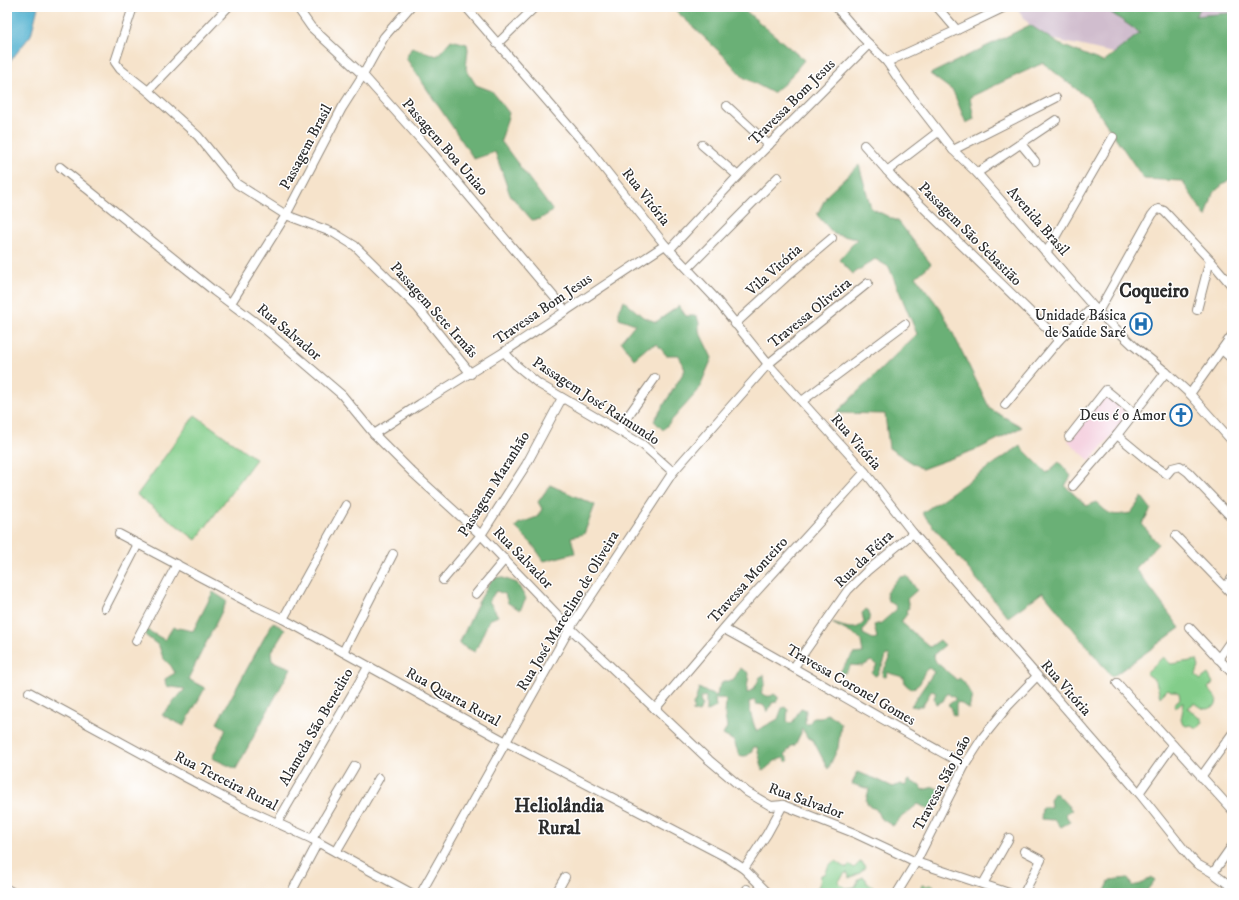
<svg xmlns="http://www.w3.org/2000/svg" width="1239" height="900" font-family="'IM FELL DW Pica',serif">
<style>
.built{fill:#f4cfde}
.industrial{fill:#d0bdce}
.green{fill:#83cd8a;stroke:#577c5a}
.forest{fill:#6ab076;stroke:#4a6e50}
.water{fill:#50b0cf;stroke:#3e6e7d}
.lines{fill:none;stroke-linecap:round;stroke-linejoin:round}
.minor-casing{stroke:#90877b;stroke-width:10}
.minor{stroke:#fff;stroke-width:8}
.labels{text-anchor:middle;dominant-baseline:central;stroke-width:3;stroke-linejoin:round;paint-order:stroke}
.street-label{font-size:15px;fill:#2b2b2b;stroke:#fff}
.poi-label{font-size:15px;fill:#2b2b2b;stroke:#fff;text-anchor:end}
.district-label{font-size:19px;font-weight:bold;fill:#2b2b2b;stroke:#fff}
</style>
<rect width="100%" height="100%" fill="#fff"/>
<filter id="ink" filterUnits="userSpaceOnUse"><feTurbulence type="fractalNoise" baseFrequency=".025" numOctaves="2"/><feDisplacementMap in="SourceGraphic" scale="8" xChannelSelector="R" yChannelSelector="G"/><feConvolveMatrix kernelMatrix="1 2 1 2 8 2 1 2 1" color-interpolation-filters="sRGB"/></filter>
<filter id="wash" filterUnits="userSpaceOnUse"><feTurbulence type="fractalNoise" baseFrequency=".012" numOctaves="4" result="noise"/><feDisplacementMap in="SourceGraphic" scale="16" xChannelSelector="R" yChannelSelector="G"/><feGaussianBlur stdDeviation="0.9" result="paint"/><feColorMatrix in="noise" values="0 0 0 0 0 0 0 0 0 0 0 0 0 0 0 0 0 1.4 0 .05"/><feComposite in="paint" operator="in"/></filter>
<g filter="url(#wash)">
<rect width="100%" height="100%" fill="#f6e3cb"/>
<polygon class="built" points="1105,395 1129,414 1090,461 1068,441"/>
<polygon class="industrial" points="1016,7 1232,7 1232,80 1038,36"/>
<g class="green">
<polygon points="195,415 256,459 196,540 137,495"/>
<path d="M1163,657L1171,664L1197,660L1199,667L1196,675L1200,680L1208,674L1213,683L1208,688L1217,699L1216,705C1207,711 1203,710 1194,703L1188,708L1198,717L1201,718L1203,722C1200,728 1196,729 1191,725L1186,726L1182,723L1181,719L1184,704L1182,702L1175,708L1174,705L1177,701L1180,699L1179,693L1175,691H1171L1168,689L1160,697L1156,681L1146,673Z"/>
<path d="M836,861L846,868L850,865L854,868L860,862L863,863L865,867L860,873L849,878L848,873H845L839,881L840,884L845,888L855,887L859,879L863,877L866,879L867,883L878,890L876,893H872L867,890V893H815L820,883L821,875L825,874C828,868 830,862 836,861Z"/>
<polygon points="930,884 933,885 937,889 934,893 919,893 922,885 928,886"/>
</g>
<g class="forest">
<polygon points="672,7 741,7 804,60 786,82 773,93 743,77 724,56"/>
<polygon points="1103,7 1201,7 1195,16 1230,13 1232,14 1232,177 1213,193 1206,217 1182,181 1144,179 1089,99 1043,63 970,97 974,119 966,123 953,91 930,74 1030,25 1059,44 1103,62 1140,33"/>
<polygon points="451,40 467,44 468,49 466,69 476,85 492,91 509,113 501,141 553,211 540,219 532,220 510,195 495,152 474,159 406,58 412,47 437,56"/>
<polygon points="859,165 871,208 899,222 931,264 916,277 942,311 990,409 1022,427 980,448 922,469 889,448 885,414 836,413 917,334 889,267 875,259 853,274 839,260 857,239 834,234 817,215 827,195"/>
<polygon points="624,301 643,317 656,322 679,306 686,316 697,316 699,323 699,331 712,358 698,391 663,430 654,421 685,370 679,355 666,355 657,344 648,347 634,359 621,341 635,324 619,318 619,308"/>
<path d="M1020,446L1047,473L1059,462L1071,476L1065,486L1087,506L1096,502C1111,516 1111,516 1131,513L1142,497L1151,509L1142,524L1158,544L1135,568L1180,628L1112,677L1043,592L1008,617L922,513Z"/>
<polygon points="550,485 595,505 584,534 571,537 575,553 544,561 532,544 515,527 518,524 537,517 542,509 538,502"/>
<path d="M907,576L917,590L907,599L909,608L906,610L907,614L901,622L930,647L940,640L945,645L933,655L936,662L957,680L959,678C966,682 967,690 972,695L969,709L959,702L956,704V716L952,714V708L948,705L956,699L947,693L943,701L936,704L934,699L936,692L932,690L922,706L917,707L911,706L934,672L929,668C923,671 923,677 920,683C918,686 915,687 911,689L905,684L904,678C899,675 893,675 887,672L886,677L882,676L883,671L890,659L889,655H886C885,663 880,668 877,675L875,676L872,673L877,665L871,661L863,666L851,665C848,669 846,675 839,673L853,654L863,653L861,641L858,637L832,623C843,626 856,633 864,622L862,613L866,609L869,611C870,619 869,623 863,629V634L873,639L877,638L874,625L881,623L897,609L895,605L888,601L886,593L899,577Z"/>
<polygon points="500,577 517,583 526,599 520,610 508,603 505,594 496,591 489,601 498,616 489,620 475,652 459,644 478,603 492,579"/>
<polygon points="213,592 227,601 188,679 205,688 184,726 162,715 185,689 166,686 165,679 175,673 171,666 163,658 159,646 145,635 147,630 165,640 173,627 193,631"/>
<polygon points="273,622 285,630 271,653 272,661 291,668 236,769 212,758 226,729 217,723"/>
<path d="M740,668L749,673C749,680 746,686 747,693C754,692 757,683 760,677L764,675L765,683L761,693C766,696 769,698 774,694L778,697V699L776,702L772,703L768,712L766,711V709L763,705L756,704L755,700L749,702L750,712L756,731L778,719L782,708L785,707L788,710L787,719L788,723H792L801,708L806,710L805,724H809L813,718H821L827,714L836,719L841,724L838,748L828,769L813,740L807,737L805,733L802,729L801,730V733L795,745L791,746L785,755L789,760L787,762L783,758L775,761L763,771L757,747H754C750,754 748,758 739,755L734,741L723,735L727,727L725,716L726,700L722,698L715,699L716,707L706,712V698L705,696L702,697L700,700L702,705L699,713L692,711L694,709L693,704L695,702L699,688L708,693L717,696L718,689L723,681H733Z"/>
<polygon points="857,772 876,779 893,787 901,784 905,786 909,780 920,786 922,790 934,787 946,793 934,812 918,804 899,819 893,826 880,818 876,809 870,807 866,801 869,789 852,784"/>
<polygon points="1055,792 1072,810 1065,814 1070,822 1061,827 1054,820 1041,819 1042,807 1051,807 1050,799"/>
<polygon points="1152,877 1155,880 1145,893 1104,893 1110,880 1128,878 1132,886 1141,884"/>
</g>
<polygon class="water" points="7,7 38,7 31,35 7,65"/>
</g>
<g filter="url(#ink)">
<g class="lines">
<g class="minor-casing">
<g id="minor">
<polyline points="133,7 115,62 120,69 148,91 198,136 237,184 286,215 334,233 355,246 418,308 471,374"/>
<polyline points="297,7 311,27 363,75 431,151 566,311"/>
<polyline points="466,7 588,148 665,245 715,298 768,364 865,472 913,533 1139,793 1190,857 1197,864 1213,873 1232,887"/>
<polyline points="836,7 862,37 887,62 901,83 953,150 977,173 1098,312 1134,346 1166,372 1190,394 1232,441"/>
<polyline points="937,7 957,30"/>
<polyline points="497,44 535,7"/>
<polyline points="887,62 957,30 1003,8"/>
<polyline points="148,91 228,7"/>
<polyline points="727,106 769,145"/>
<polyline points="1021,144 1035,161"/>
<polyline points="702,145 738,176"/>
<polyline points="864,145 898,183 1059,340"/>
<polyline points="953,150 1056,98"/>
<polyline points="60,167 214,291 266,330 342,395 374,434 413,473 481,535 570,628 709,760 747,792 771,806 783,805 854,833 916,862 1009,893"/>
<polyline points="887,171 938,132"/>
<polyline points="977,173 1056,120"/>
<polyline points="670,249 738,176 869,44"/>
<polyline points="1046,253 1113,137"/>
<polyline points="688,268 778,177"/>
<polyline points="231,303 286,215 342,108 363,75 384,37 410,7"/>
<polyline points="1197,310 1210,260"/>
<polyline points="1098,312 1152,215 1156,210 1159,209 1164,211 1210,260 1232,286"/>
<polyline points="735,324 786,277 832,238"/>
<polyline points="1222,350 1232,359"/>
<polyline points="504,352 516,365 539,384 643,445 673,472"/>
<polyline points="1190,394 1232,335"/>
<polyline points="802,401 905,324"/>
<polyline points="1005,405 1059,340 1093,307"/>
<polyline points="618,430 655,378"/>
<polyline points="374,434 420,404 504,352 665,245"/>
<polyline points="1117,435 1152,464 1167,474 1172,468 1180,466 1188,472 1232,518"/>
<polyline points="1069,437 1106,390 1134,413"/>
<polyline points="1073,486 1117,435 1166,372"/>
<polyline points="119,534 257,607 283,619 506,742 726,857 744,869 768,893"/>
<polyline points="1176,536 1232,594"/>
<polyline points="443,580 481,535 526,465 562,398"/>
<polyline points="1226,587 1232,578"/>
<polyline points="476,594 505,559"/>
<polyline points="105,608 138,544"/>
<polyline points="283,619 346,505"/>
<polyline points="1189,627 1232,673"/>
<path d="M724,629C805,673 883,721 965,765"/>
<polyline points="136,641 177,564"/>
<polyline points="343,652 393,554"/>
<polyline points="1218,659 1232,639"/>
<polyline points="794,667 848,590 867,571 913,533"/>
<polyline points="1117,683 1232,810"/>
<polyline points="29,692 185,777 242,807 312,839 411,893"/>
<polyline points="655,709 736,614 865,472"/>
<polyline points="1201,777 1232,734"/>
<polyline points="1139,793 1173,745"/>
<polyline points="277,823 368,667"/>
<polyline points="312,839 355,766"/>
<polyline points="1024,851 1041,860 1024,893"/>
<polyline points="336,852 379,778"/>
<polyline points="744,869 767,834 783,805"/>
<polyline points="1213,873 1232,846"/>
<polyline points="983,884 1009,838"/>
<polyline points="7,889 14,893"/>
<polyline points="291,893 318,842"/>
<polyline points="421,893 570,628 673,472 768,364 868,283"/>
<polyline points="556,893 565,877"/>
<polyline points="745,893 747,889"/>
<polyline points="897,893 916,862 965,765 983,737 1008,706 1037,676"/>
</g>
</g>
<use href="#minor" class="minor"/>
</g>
</g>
<defs>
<g id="hospital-ring" transform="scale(1.15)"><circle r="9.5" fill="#fff" stroke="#1f6fb2" stroke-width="1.5"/><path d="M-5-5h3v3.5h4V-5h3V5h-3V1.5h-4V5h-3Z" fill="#1f6fb2"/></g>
<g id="church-ring" transform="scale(1.15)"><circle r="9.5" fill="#fff" stroke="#1f6fb2" stroke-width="1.5"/><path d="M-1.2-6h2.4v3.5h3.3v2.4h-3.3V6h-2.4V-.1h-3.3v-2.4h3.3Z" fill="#1f6fb2"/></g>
</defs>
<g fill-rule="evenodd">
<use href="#hospital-ring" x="1141" y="324"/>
<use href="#church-ring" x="1181" y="415"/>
</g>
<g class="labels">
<g class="street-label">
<text transform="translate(792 102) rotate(-45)">Travessa Bom Jesus</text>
<text transform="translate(306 147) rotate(-62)">Passagem Brasil</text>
<text transform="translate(445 147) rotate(49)">Passagem Boa Uniao</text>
<text transform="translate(646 197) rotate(52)">Rua Vitória</text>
<text transform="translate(1038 221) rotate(49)">Avenida Brasil</text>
<text transform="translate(970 234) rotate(45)">Passagem São Sebastião</text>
<text transform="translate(774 270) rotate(-42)">Vila Vitória</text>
<text transform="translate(543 309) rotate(-34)">Travessa Bom Jesus</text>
<text transform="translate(434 310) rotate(48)">Passagem Sete Irmãs</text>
<text transform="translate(810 313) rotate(-39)">Travessa Oliveira</text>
<text transform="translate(289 332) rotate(40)">Rua Salvador</text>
<text transform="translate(596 401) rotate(33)">Passagem José Raimundo</text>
<text transform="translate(856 442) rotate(49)">Rua Vitória</text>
<text transform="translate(494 484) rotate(-58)">Passagem Maranhão</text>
<text transform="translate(523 558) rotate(46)">Rua Salvador</text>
<text transform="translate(864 559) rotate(-44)">Rua da Féira</text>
<text transform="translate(748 580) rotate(-48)">Travessa Monteiro</text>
<text transform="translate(568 611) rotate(-59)">Rua José Marcelino de Oliveira</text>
<text transform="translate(851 685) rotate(30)">Travessa Coronel Gomes</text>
<text transform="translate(1066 688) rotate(49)">Rua Vitória</text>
<text transform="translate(453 697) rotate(29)">Rua Quarta Rural</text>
<text transform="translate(316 727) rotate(-60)">Alameda São Benedito</text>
<text transform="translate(226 781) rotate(27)">Rua Terceira Rural</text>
<text transform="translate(942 783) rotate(-62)">Travessa São João</text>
<text transform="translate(806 801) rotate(20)">Rua Salvador</text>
</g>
<g class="poi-label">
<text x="1126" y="315">Unidade Básica<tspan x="1126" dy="17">de Saúde Saré</tspan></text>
<text x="1166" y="415">Deus é o Amor</text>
</g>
<g class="district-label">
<text x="1154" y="291">Coqueiro</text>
<text x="559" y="806">Heliolândia<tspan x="559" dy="22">Rural</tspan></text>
</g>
</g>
<rect width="1239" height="900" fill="none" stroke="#fff" stroke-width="24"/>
</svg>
